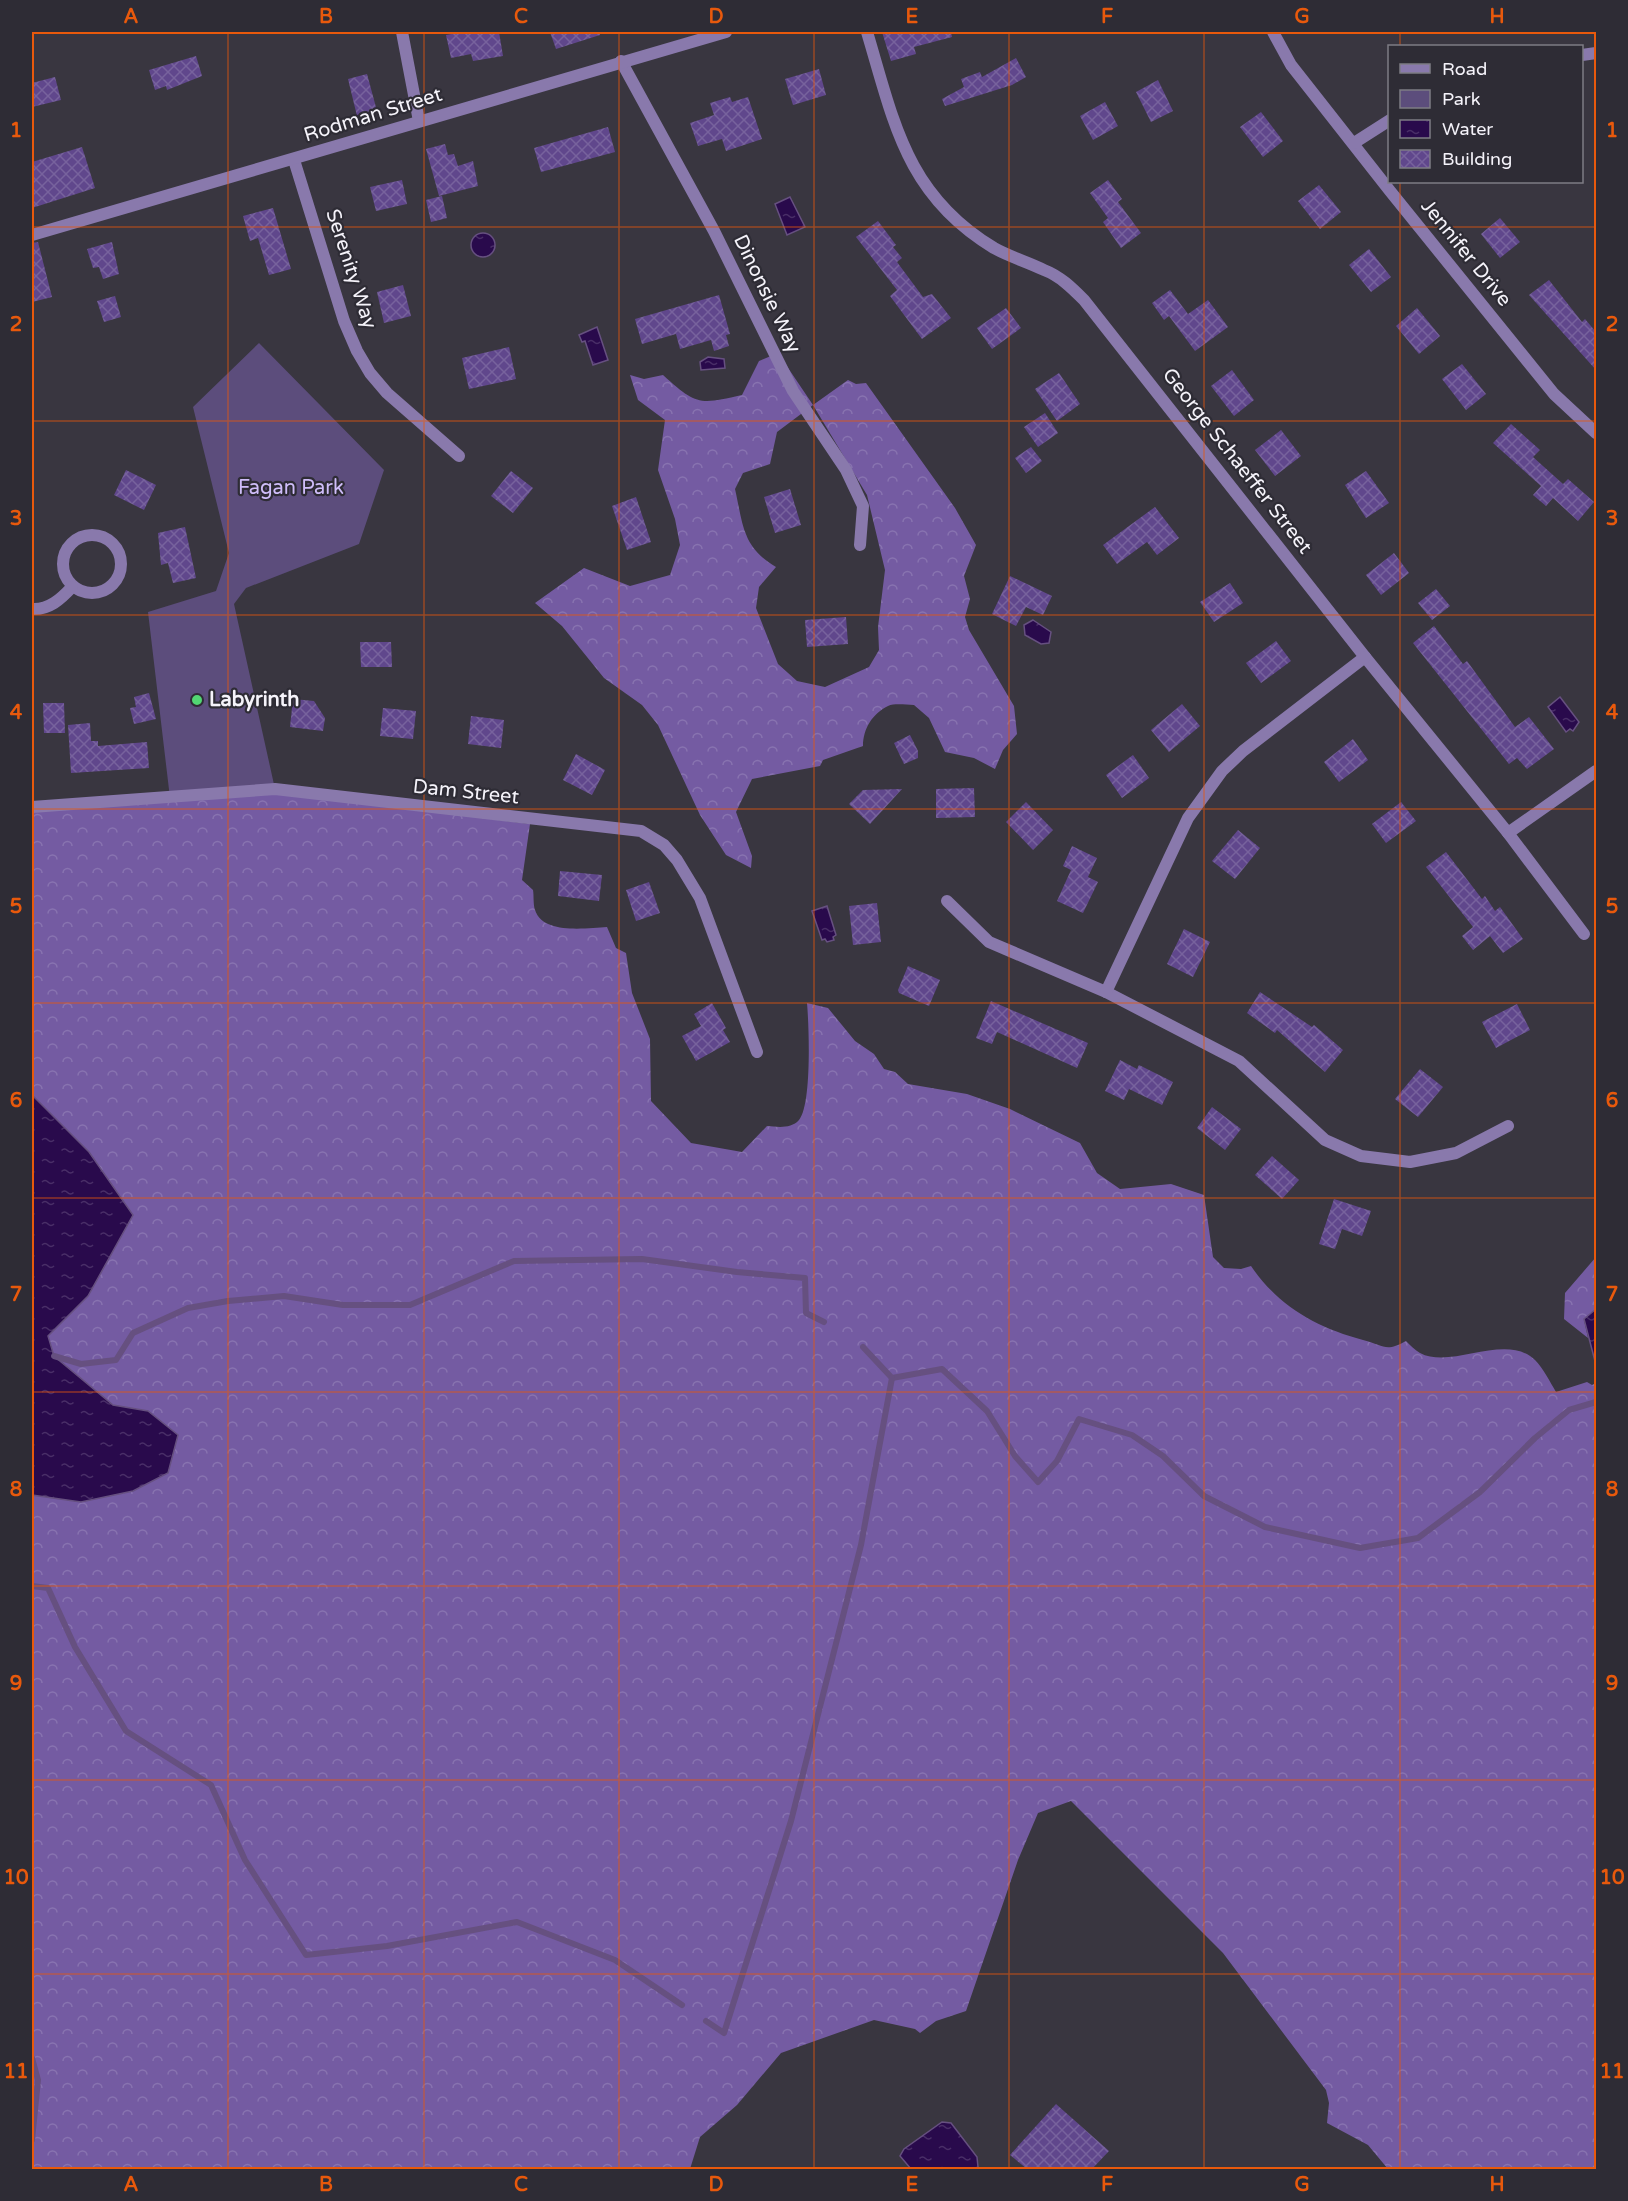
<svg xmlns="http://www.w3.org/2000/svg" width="1628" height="2201" font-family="'Varela Round',sans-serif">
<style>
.forest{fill:url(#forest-crowns);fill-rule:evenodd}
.park{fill:#5c4d7c}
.water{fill:url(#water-ripples);stroke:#665080;stroke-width:1.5}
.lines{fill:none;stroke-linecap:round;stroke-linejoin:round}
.stream{stroke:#665080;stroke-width:6}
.building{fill:url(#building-cross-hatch)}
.minor{stroke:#8979ac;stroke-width:12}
.grid{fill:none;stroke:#e8590c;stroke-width:1.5;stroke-opacity:0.55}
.poi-dot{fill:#52d673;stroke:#2e2c35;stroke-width:2}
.labels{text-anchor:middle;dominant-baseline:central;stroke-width:4.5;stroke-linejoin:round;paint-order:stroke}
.street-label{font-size:20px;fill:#f5f3fa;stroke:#2e2c35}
.park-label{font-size:20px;fill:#cfbdf9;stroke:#2e2c35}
.poi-label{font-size:20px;font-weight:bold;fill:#f5f3fa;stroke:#2e2c35;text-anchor:start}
.neatline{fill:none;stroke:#e8590c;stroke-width:2}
.grid-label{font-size:20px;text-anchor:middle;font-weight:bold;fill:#e8590c}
</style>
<defs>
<pattern id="forest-crowns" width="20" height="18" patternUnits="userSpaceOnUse" patternTransform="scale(1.5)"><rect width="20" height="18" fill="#745ba2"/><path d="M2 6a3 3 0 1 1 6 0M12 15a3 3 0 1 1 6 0" fill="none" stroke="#8873b0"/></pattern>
<pattern id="water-ripples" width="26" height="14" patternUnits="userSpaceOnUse" patternTransform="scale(1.5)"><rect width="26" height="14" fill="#290a4c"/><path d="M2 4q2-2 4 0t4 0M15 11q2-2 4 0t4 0" fill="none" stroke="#492e67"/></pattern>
<pattern id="building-cross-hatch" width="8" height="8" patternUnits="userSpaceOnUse" patternTransform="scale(1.5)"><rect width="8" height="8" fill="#60478c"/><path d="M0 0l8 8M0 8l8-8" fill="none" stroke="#77629d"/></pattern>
</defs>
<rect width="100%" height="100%" fill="#393640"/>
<g class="forest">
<path d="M778,353L813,405L848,380L856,384L866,383L955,508L976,545L964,576L970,599L965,617L969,630L1014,706L1017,734L1003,750L995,769L974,758L945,752L929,718L914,705C906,705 895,703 888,706C872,714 863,729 863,746L823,760L820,766L752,779L736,812L752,856L751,868L726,855L700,815L658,725L642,705L604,678L562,626L535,603L584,568L630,586L670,575L680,545L675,519L658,470L665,420L638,400L630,375L644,379L663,375C696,405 699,405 742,395L759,361ZM813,405L867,495L885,570L878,627L879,650L869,667L825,687L797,681L778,664L756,608L759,587L776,567C742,547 743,524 735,489L743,473L770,464L777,432Z"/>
<path d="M283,792L530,824L522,880L533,890C534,896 533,904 535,910C543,935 587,928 607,927L616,948L626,953L632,993L650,1039L651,1101L691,1143L742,1152L767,1126C778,1127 791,1129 799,1120C812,1105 809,1025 807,1003L828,1008L855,1041L874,1054L884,1069L895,1072L908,1084L967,1094L1010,1109L1080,1143L1097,1173L1120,1189L1171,1184L1204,1195L1213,1257L1224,1268L1241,1269L1251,1266C1278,1306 1317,1328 1363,1340C1384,1345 1385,1353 1406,1341C1410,1345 1415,1350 1420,1353C1452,1370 1505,1332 1535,1360C1543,1368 1550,1382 1556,1392L1587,1382L1592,1385L1596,1383V2169H1388L1368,2145L1327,2123L1329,2103L1326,2090L1223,1953L1071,1801L1038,1813L1018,1860L966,2011L936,2021L920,2033L915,2029L874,2020L781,2053L737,2105L700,2137L690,2169L32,2170V1495L81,1502L148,1411L113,1405L54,1356L48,1336L88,1296L32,1095V808Z"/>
<polygon points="1596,1257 1596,1309 1584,1320 1588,1338 1564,1319 1565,1293"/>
</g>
<polygon class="park" points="259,343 384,470 359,544 246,588 234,604 275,789 170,798 148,612 216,591 229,553 193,407"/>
<g class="water">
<polygon points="790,197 805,227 787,235 775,204"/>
<circle cx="483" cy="245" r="12"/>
<polygon points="597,327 608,360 593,365 585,341 582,342 579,335"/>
<polygon points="708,357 724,359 725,368 701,370 700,362"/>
<polygon points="1033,620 1051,632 1049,643 1041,644 1025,635 1024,625"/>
<polygon points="1560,697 1579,722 1573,731 1570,729 1566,732 1548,707"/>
<polygon points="827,906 836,935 833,937 834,940 827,942 825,939 822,940 812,911"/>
<polygon points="32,1095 89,1152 133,1215 88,1296 48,1336 54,1356 113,1405 148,1411 178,1435 168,1473 133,1491 81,1502 32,1495"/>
<polygon points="1596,1309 1596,1365 1584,1319"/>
<polygon points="942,2122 951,2123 977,2157 978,2167 974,2169 911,2169 900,2156 904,2149"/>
</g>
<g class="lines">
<g class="stream">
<polyline points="863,1347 892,1378 942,1369 987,1411 1015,1456 1038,1482 1057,1461 1079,1419 1132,1435 1163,1456 1204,1496 1265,1527 1360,1548 1418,1538 1480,1492 1535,1438 1569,1410 1596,1402"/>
<polyline points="54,1356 81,1364 116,1360 133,1333 188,1308 228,1301 284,1296 343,1305 410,1305 514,1261 642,1259 737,1272 805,1278 806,1313 824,1322"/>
<polyline points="32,1586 48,1588 75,1647 126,1731 211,1785 245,1860 306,1955 387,1946 517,1922 615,1960 682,2005"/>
<polyline points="706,2021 724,2033 791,1821 861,1545 892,1378"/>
<polyline points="32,2058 38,2080 32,2140"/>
</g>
</g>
<g class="building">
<polygon points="463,32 499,32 503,56 473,61 471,54 451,58 446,35"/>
<polygon points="550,32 600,32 600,35 556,49"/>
<polygon points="882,32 951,32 952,37 914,47 916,54 891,61"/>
<polygon points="196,56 202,76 167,90 166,86 155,90 149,70"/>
<polygon points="1016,58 1026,77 1012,85 945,106 942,99 964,87 961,79 980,72 982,77"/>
<polygon points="819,69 826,95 793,105 785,79"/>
<polygon points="367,74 377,111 357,116 348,79"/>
<polygon points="55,77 61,100 32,107 32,83"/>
<polygon points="1158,80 1173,111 1151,122 1136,92"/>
<polygon points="730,97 732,102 748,97 762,139 726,151 722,139 698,146 690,123 714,115 710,103"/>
<polygon points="1105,102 1118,126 1093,140 1080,116"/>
<polygon points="1261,112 1283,141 1263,157 1240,127"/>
<polygon points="608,127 615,152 541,172 534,148"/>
<polygon points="445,144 448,155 454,154 458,166 473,161 478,186 439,196 426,149"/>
<polygon points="82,147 95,188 32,208 32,162"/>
<polygon points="402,180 407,204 376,211 370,187"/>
<polygon points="1108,180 1122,199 1118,202 1141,233 1121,248 1103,222 1108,218 1090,193"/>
<polygon points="1319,185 1341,212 1320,229 1298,201"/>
<polygon points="442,196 447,218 431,222 426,200"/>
<polygon points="273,208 291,269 269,275 258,238 250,241 243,216"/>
<polygon points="1500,218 1520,242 1500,258 1481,234"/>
<polygon points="878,221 896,245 893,247 902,258 897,262 923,297 932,294 951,318 922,339 890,296 897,290 856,237"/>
<polygon points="38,242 52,297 32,302 32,243"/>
<polygon points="112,242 119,274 103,279 99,267 93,268 87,249"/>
<polygon points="1369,249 1391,277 1371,292 1349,265"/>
<polygon points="1549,280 1582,322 1585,319 1596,332 1596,370 1529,295"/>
<polygon points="403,285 411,316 384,323 377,292"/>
<polygon points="1170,290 1188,314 1208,300 1228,327 1195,351 1169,316 1164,320 1152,303"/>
<polygon points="719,295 730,334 726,335 729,346 714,351 711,340 680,349 676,334 642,344 635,319"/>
<polygon points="115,296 121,317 104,322 97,301"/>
<polygon points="1006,308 1021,328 992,349 977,328"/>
<polygon points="1417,308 1440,336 1419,354 1396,326"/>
<polygon points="509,347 516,379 469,389 462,358"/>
<polygon points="1462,364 1486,394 1466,410 1442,379"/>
<polygon points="1232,370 1254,400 1234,416 1211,386"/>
<polygon points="1059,373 1080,404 1057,421 1035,389"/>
<polygon points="1045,413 1058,433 1038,447 1024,427"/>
<polygon points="1511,424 1540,450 1533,457 1563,484 1568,479 1594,502 1578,521 1553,498 1546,506 1533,495 1541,486 1493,443"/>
<polygon points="1281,430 1301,456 1275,476 1255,450"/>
<polygon points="1031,447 1042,461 1026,473 1015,458"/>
<polygon points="126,470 156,485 144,510 114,495"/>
<polygon points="511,471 533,488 513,513 491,496"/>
<polygon points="1366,471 1389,503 1366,518 1345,485"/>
<polygon points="790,489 801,525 775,533 764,497"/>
<polygon points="636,497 651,542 627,550 612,506"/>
<polygon points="1155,507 1179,538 1157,555 1147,542 1117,564 1103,545"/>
<polygon points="185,527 196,578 173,583 168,563 161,565 158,533"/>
<polygon points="1394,553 1409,573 1381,595 1366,575"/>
<polygon points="1010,576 1052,596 1043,615 1026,607 1016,626 992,614"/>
<polygon points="1230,583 1243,603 1214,622 1200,602"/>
<polygon points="1436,589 1450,606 1432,620 1418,603"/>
<polygon points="846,617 848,644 807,647 805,620"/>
<polygon points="1434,626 1463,664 1467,661 1515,727 1529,717 1554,749 1527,769 1517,758 1509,764 1413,643"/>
<polygon points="1276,641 1291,661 1261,683 1246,663"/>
<polygon points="360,642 391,642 392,667 361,667"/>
<polygon points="149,693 156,719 134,724 130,708 136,707 134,697"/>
<polygon points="293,699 314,701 325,718 323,731 290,727"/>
<polygon points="43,703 64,703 65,733 44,733"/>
<polygon points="1182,704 1200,726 1169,752 1151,730"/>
<polygon points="383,708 416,711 413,739 380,736"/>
<polygon points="471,716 504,720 501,748 468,744"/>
<polygon points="90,723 91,741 98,741 98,746 147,742 149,768 71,773 68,725"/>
<polygon points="910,735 918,751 918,758 904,764 894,743"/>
<polygon points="1353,739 1368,760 1339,782 1324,762"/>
<polygon points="576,754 605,770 592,795 563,780"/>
<polygon points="1133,755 1149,778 1122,798 1106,775"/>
<polygon points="974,788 975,817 936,818 936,789"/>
<polygon points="902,789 870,824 849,804 863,790"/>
<polygon points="1026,802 1053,830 1033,850 1006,822"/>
<polygon points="1401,802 1416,821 1386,843 1372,824"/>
<polygon points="1238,830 1260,848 1235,879 1212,861"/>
<polygon points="1072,846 1097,858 1088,877 1098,882 1083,913 1057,901 1071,870 1063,866"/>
<polygon points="1446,852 1482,899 1485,896 1495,911 1500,907 1523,939 1503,953 1490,936 1473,950 1462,936 1473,927 1426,867"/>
<polygon points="560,871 602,875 599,901 558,896"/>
<polygon points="649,882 660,913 636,921 626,890"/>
<polygon points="877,903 881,942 853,945 849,906"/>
<polygon points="1184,929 1210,942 1193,977 1167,964"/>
<polygon points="908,966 940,980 929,1006 899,993 898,990"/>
<polygon points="1260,992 1312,1027 1314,1025 1343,1050 1325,1072 1277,1030 1275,1033 1247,1013"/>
<polygon points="991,1001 1088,1043 1077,1068 997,1032 992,1044 976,1038"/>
<polygon points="712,1003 726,1028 723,1030 730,1042 696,1061 682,1036 701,1026 694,1014"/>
<polygon points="1517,1004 1530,1030 1496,1048 1482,1022"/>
<polygon points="1120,1060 1137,1069 1139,1065 1173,1082 1162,1105 1129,1089 1124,1100 1105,1091"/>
<polygon points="1420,1069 1443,1087 1418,1117 1395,1099"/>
<polygon points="1212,1107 1241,1129 1225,1150 1197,1128"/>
<polygon points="1272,1156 1299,1180 1282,1199 1255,1175"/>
<polygon points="1334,1199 1371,1211 1362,1236 1342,1229 1335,1249 1319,1244"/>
<polygon points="1056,2104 1109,2151 1092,2169 1027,2169 1010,2155"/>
</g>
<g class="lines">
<g class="minor">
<polyline points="402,32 419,121"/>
<path d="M867,32C894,122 906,195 994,248C1010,257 1028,262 1044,270C1060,276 1072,288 1084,300L1365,657L1508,833L1584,934"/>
<polyline points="1273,32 1291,65 1390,191 1554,394 1596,433"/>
<polyline points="1582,55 1596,53"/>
<polyline points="621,61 714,231 793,391 846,470 863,506 860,545"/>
<polyline points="1354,143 1390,120"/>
<polyline points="294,160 344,321 357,351 370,373 387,393 459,456"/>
<polyline points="32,235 726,32"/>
<circle cx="92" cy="564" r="29"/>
<path d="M32,609C49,610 61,599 72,587"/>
<polyline points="32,807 275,789 641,831 664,845 677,860 700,898 757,1052"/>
<polyline points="1508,833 1596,771"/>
<polyline points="947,901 989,942 1106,992 1239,1061 1325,1140 1361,1156 1410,1162 1456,1153 1508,1126"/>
<polyline points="1106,992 1188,818 1222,771 1243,751 1365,657"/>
</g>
</g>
<path class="grid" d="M228,32V2170M424,32V2170M619,32V2170M814,32V2170M1009,32V2170M1204,32V2170M1400,32V46M1400,182V2170M32,227H1596M32,421H1596M32,615H1596M32,809H1596M32,1003H1596M32,1198H1596M32,1392H1596M32,1586H1596M32,1780H1596M32,1974H1596"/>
<circle class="poi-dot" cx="197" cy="700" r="6"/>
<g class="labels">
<g class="street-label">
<text transform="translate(373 115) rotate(-17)">Rodman Street</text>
<text transform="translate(1466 253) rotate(51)">Jennifer Drive</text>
<text transform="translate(351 269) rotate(72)">Serenity Way</text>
<text transform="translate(767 294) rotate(64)">Dinonsie Way</text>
<text transform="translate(1237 461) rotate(52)">George Schaeffer Street</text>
<text transform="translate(466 792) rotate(6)">Dam Street</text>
</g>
<g class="park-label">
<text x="291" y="488">Fagan Park</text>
</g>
<g class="poi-label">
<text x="209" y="700">Labyrinth</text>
</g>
</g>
<rect width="1628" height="2201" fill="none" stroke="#2e2c35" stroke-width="66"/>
<rect x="1388" y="45" width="195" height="138" fill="#2e2c35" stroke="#7e7c84" stroke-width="1.5"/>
<rect x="1400" y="64" width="30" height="9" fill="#8979ac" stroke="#7e7c84" stroke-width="1.5"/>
<text x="1442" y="75" font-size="18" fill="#f5f3fa">Road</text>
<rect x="1400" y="90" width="30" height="18" fill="#5c4d7c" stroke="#7e7c84" stroke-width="1.5"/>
<text x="1442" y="105" font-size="18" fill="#f5f3fa">Park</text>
<rect x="1400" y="120" width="30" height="18" fill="url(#water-ripples)" stroke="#7e7c84" stroke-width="1.5"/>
<text x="1442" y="135" font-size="18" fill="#f5f3fa">Water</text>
<rect x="1400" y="150" width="30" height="18" fill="url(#building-cross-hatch)" stroke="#7e7c84" stroke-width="1.5"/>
<text x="1442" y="165" font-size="18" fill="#f5f3fa">Building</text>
<rect x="33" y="33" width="1562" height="2135" class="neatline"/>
<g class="grid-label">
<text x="131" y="23">A</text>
<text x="326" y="23">B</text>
<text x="521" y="23">C</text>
<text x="716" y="23">D</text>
<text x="912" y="23">E</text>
<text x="1107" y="23">F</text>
<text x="1302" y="23">G</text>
<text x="1497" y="23">H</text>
<text x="16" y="137">1</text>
<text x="1612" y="137">1</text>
<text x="16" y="331">2</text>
<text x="1612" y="331">2</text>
<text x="16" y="525">3</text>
<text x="1612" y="525">3</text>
<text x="16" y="719">4</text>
<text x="1612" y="719">4</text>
<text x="16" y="913">5</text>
<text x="1612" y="913">5</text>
<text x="16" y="1107">6</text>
<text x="1612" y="1107">6</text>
<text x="16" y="1301">7</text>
<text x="1612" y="1301">7</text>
<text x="16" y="1496">8</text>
<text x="1612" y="1496">8</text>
<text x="16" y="1690">9</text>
<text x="1612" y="1690">9</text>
<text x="16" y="1884">10</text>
<text x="1612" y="1884">10</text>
<text x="16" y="2078">11</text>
<text x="1612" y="2078">11</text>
<text x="131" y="2191">A</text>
<text x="326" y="2191">B</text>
<text x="521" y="2191">C</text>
<text x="716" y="2191">D</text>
<text x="912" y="2191">E</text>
<text x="1107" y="2191">F</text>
<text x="1302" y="2191">G</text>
<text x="1497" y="2191">H</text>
</g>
</svg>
